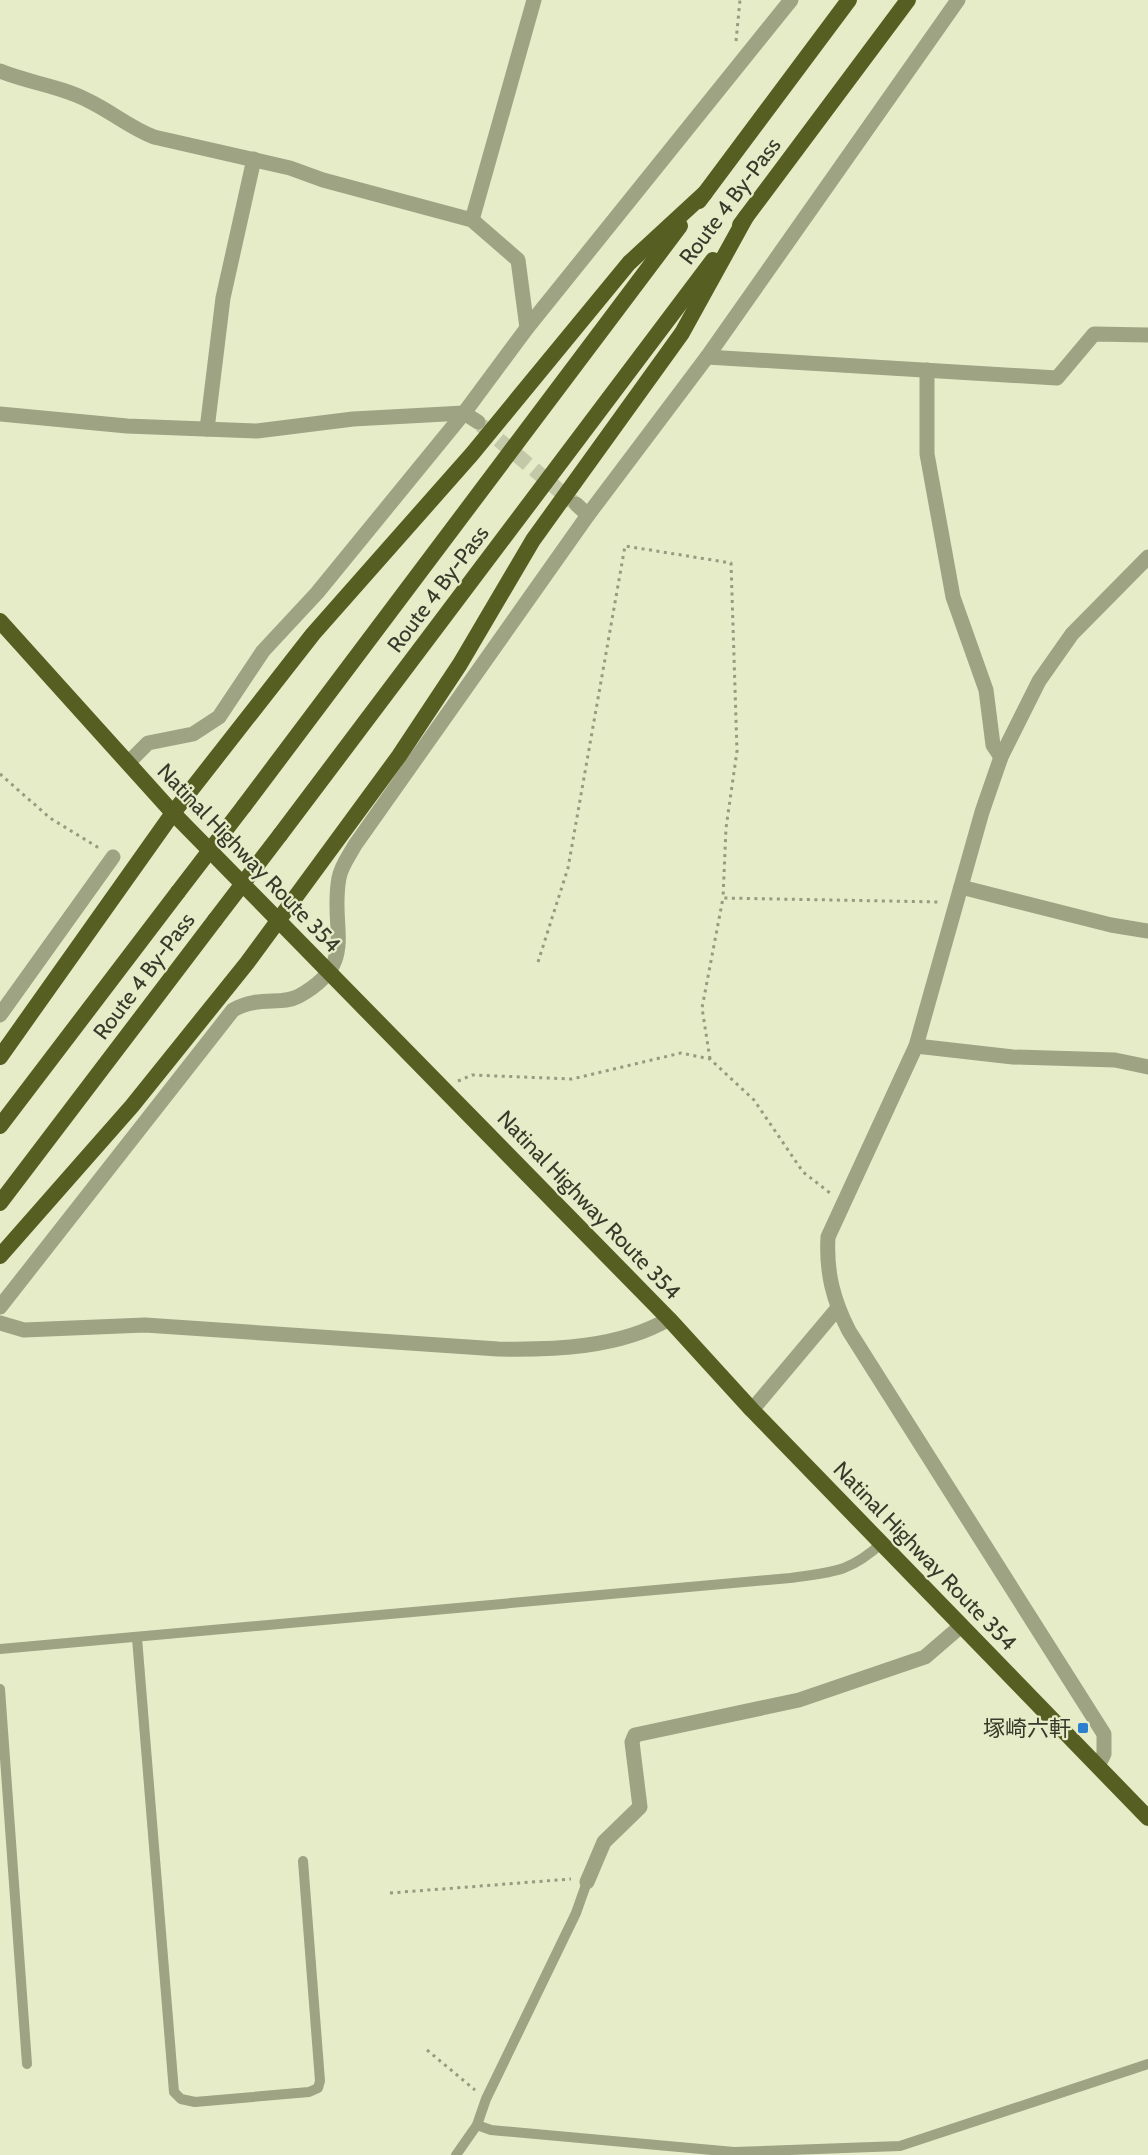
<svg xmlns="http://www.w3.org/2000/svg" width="1148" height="2155" font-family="Cabin,'Noto Sans JP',sans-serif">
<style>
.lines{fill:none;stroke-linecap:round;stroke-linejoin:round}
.minor-tunnel{stroke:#c2c8a8;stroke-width:15;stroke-dasharray:15 8;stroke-linecap:butt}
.path{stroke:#969b80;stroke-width:3;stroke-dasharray:3 4.5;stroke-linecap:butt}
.service{stroke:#9da383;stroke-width:10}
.minor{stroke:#9da383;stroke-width:15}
.trunk{stroke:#565e22;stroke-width:16}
.trunk-bridge{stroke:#565e22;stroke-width:16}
.poi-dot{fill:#2c7fce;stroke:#e5ecc7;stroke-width:2}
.labels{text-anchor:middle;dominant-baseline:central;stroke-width:4.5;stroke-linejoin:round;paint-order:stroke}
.street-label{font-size:22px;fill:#373a2b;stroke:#e5ecc7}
.poi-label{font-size:22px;fill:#373a2b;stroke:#e5ecc7;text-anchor:end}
</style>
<rect width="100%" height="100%" fill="#e5ecc7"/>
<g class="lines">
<polyline class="minor-tunnel" points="481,425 573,502"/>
<g class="path">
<polyline points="736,41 740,0"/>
<polyline points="0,774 50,818 99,848"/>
<polyline points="538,962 568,868 625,546 731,563 737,751 726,828 723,898"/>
<polyline points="710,1059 702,1008 723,898 941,902"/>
<polyline points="458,1081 472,1075 572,1079 681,1053 710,1059 754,1100 803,1172 830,1193"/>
<polyline points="390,1893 571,1879"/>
<polyline points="427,2050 475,2090"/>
</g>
<g class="service">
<polyline points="137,1638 174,2092 181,2099 195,2102 309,2092 318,2088 320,2081 303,1861"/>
<path d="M0,1649L790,1578C832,1572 849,1573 882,1543"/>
<polyline points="0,1689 27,2064"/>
<polyline points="477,2125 491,2130 734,2152 900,2146 1148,2064"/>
<polyline points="456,2155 477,2125 486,2099 576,1913 587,1882"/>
</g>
<g class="minor">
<path d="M0,71C29,83 61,86 89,101C112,112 130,128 154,137L290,168L323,180L472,220L518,260L527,328"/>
<polyline points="472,220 534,0"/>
<polyline points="707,357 1057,378 1094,334 1148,335"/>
<polyline points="927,370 927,454 953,597 986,690 993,745 1001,757"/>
<polyline points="0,414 127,426 257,431 353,419 464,413 478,422"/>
<polyline points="207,429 223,298 254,159"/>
<polyline points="576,504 588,515"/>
<polyline points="128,763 148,743 193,734 219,717 263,651 317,593 464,413 527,328 791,0"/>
<polyline points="961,887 1111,925 1148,931"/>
<polyline points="0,1015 113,857"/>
<polyline points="916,1046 1013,1057 1115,1060 1148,1067"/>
<path d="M0,1307L233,1010C259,995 281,1006 299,996C360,962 329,930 339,878C341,866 349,856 355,845L588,515L707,357L958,0"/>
<path d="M0,1323L24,1330L145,1325L498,1349C554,1350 619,1348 669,1319"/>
<polyline points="752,1410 837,1309"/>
<path d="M1098,1766L1104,1754V1734L849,1331C833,1300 826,1272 828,1237L916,1046L982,812L1001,757L1039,681L1072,634L1148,557"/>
<polyline points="587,1882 604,1842 640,1807 632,1742 635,1735 799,1700 925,1657 961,1626"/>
</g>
<g class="trunk">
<polyline points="699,201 849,0"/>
<polyline points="740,225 908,0"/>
<polyline points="0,621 173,813 669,1319 752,1410 1148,1818"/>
<polyline points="244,806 680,226"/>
<polyline points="280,835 713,260"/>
<polyline points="0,1057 173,813 313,634 472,454 629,263 705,193"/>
<polyline points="0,1126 178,892"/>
<polyline points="0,1203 215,920"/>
<polyline points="0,1256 132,1106 247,963 399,756 460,664 533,540 682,333 746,217"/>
</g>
<g class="trunk-bridge">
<polyline points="178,892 244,806"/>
<polyline points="215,920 280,835"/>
</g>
</g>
<rect class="poi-dot" x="1077" y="1722" width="12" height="12" rx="3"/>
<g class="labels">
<g class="street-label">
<text transform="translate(730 201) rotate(-53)">Route 4 By-Pass</text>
<text transform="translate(438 589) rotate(-53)">Route 4 By-Pass</text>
<text transform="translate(249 858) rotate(46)">Natinal Highway Route 354</text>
<text transform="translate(144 976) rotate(-53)">Route 4 By-Pass</text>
<text transform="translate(589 1205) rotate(46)">Natinal Highway Route 354</text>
<text transform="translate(925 1556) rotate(46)">Natinal Highway Route 354</text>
</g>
<g class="poi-label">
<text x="1071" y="1728">塚崎六軒</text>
</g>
</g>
</svg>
